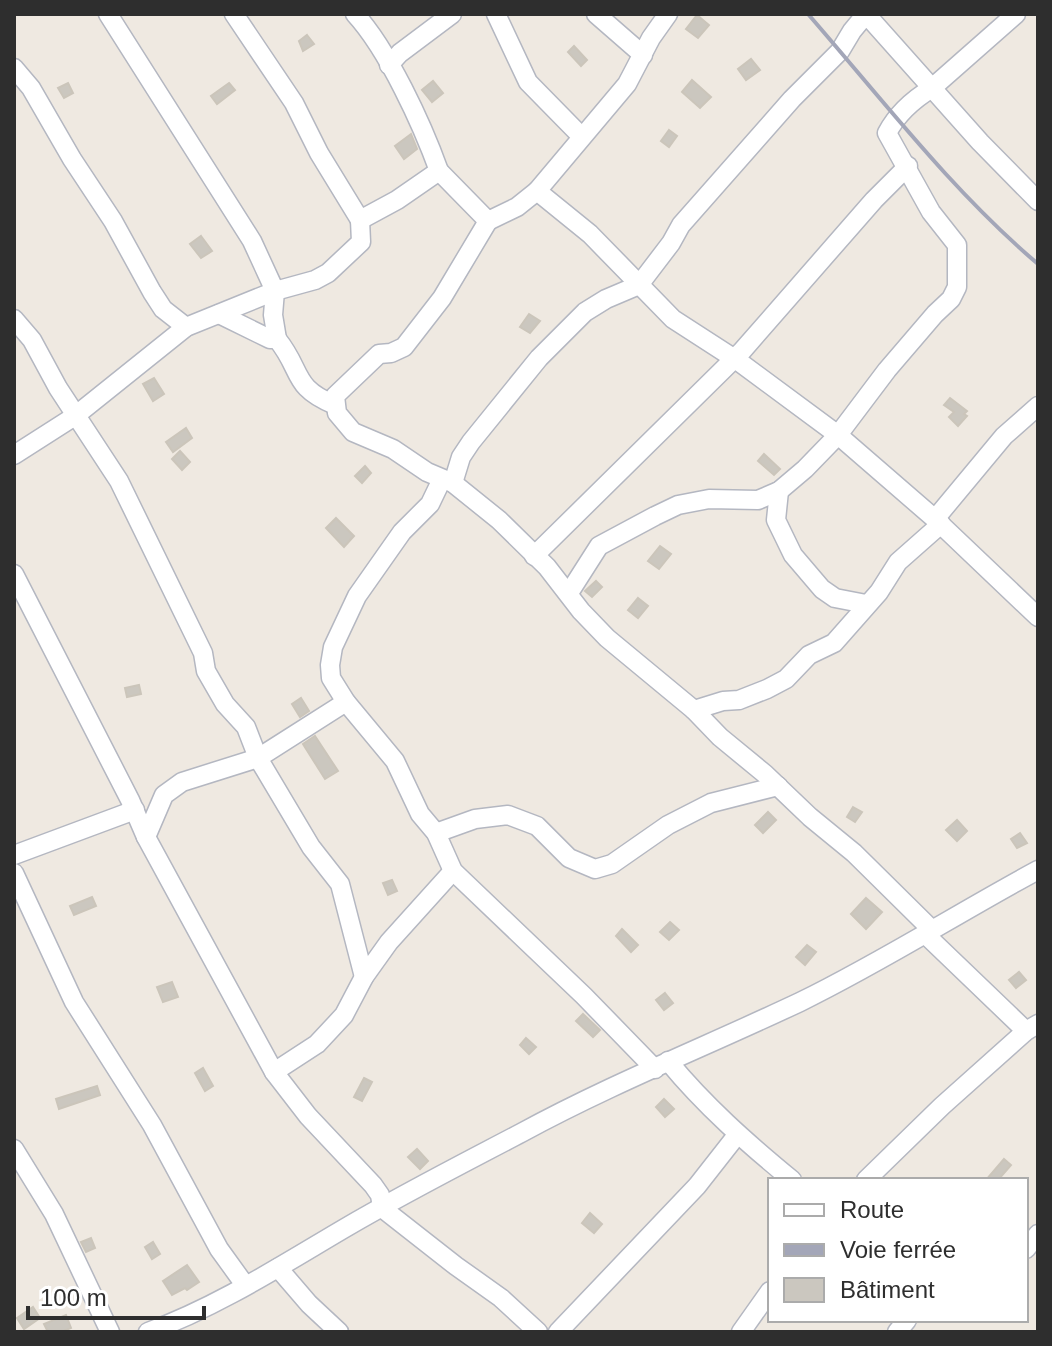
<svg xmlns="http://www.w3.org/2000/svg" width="1052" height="1346" font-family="Arial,sans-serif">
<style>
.building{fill:#cbc7bf;stroke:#cbc5ba;stroke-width:2}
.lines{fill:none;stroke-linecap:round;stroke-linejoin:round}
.minor-casing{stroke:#b4b7c1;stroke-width:21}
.minor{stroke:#fff;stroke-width:18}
.rail{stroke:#a3a6b8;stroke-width:4}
</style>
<rect width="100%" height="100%" fill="#efe9e1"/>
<g class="building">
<polygon points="697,15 709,25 698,38 686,29"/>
<polygon points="307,35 314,44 303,51 299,41"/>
<polygon points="574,46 587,60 581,66 568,52"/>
<polygon points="751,59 760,70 746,80 738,69"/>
<polygon points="692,80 711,97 700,108 682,92"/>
<polygon points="433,81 443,93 432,102 422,90"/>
<polygon points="68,83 73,93 64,98 58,88"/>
<polygon points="229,83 235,90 217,104 211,96"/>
<polygon points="669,130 677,136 669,147 661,141"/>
<polygon points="411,134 417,149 404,159 395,146"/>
<polygon points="201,236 212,251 201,258 190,244"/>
<polygon points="529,314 540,321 530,333 520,327"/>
<polygon points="154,378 164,394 153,401 143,384"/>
<polygon points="950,398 967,411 964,414 967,416 958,426 949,417 954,412 944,405"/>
<polygon points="186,428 192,438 173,452 166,442"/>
<polygon points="180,451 190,462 182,470 172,459"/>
<polygon points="764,454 780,469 774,475 758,461"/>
<polygon points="365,466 371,473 362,483 355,476"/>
<polygon points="336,518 354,536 344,547 326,528"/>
<polygon points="660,546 671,554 659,569 648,561"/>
<polygon points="596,581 602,587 592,597 585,591"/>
<polygon points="638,598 648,606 638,618 628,610"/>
<polygon points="139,685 141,694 127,697 125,688"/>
<polygon points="301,698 309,711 300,717 292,704"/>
<polygon points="315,736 338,771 325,779 303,744"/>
<polygon points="853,807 862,812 855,822 847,817"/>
<polygon points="768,812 776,820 763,833 755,825"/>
<polygon points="957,820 967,831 957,841 946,830"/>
<polygon points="1020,833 1027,843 1017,848 1011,839"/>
<polygon points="392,880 397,891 388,895 383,883"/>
<polygon points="92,897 96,906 74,915 70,906"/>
<polygon points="866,898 882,912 866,929 851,914"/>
<polygon points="670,922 679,930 669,940 660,932"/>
<polygon points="622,929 638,945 631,952 616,936"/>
<polygon points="807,945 816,952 805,965 796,957"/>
<polygon points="1019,972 1026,980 1016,988 1009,980"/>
<polygon points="172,982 178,997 163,1002 157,987"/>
<polygon points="665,993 673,1003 664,1010 656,1000"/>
<polygon points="583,1014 600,1030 593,1037 576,1021"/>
<polygon points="526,1038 536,1047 529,1054 520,1045"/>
<polygon points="203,1068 213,1086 205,1091 195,1073"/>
<polygon points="364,1078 372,1082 362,1101 354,1097"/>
<polygon points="97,1086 100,1095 59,1109 56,1099"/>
<polygon points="664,1099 674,1109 665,1117 656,1107"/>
<polygon points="417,1149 428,1161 420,1169 408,1157"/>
<polygon points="1004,1159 1011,1165 998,1180 986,1180"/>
<polygon points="590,1213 602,1224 594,1233 582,1223"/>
<polygon points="91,1238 95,1248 86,1252 81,1242"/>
<polygon points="153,1242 160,1254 152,1259 145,1247"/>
<polygon points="187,1265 199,1282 187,1290 185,1288 172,1295 163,1281"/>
<polygon points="33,1307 40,1318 24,1329 17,1318"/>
<polygon points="66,1315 71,1328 61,1332 48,1332 44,1324"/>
</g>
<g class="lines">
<g class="minor-casing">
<g id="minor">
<polyline points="108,14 252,241 275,291 273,315 277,339"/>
<polyline points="234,14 294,103 319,153 360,220 397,200 439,171 488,221 517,207 537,191 590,234 673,319 738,361 838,435 935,519 1038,617"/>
<path d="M355,14C388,50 422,124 439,171"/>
<polyline points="496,14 528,82 581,136"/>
<polyline points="596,14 643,55"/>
<polyline points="389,65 400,53 452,14"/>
<polyline points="14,68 31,88 72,159 113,221 152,292 163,309 186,327"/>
<polyline points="537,191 627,84 651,38 668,14"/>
<polyline points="488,221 442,298 404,347 391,353 379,354 335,396 337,413 353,432 393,449 427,472 453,483 499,520 547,567 581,611 607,638 694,710 720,737 765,774 810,817 854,853 932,930"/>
<path d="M219,314L270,339H277C303,371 291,387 335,405"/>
<polyline points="14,319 32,340 58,388 119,481 203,653 206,671 225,704 246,727 258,758 311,847 340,884 364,977"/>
<polyline points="14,455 75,416 186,327 275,291 315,280 328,273 361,242 360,220"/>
<polyline points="442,479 430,504 402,532 357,596 333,647 330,665 331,678 346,702 395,761 420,814 436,833 453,871 584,996 655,1069"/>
<polyline points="453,483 461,457 471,442 539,358 585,312 606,299 639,285 671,243 681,225 792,99 840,51 852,31 866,14 980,142 1038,201"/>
<polyline points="779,491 776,520 793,555 822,589 835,598 866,604"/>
<polyline points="935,519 1004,436 1038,406"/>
<polyline points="534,556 742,351 874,200 908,166"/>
<polyline points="14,574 130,800 146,837 274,1072 308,1116 373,1185 380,1195 382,1208 456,1266 501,1298 538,1332"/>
<path d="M569,593L599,546L655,516L678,505L709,499L758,500L779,491L805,469L838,435L887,370L935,314L951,299L957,287V245L931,212L887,133C897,114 914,99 932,88L1016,14"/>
<polyline points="694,710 723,701 739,700 767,689 786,679 809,655 834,643 879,592 898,562 941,524"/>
<polyline points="436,833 475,819 508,815 537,826 569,858 595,869 612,864 668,825 711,803 778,786"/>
<polyline points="146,837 164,795 182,782 258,758 346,702"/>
<polyline points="14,855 135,810"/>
<polyline points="14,873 74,1002 152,1125 219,1249 245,1285"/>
<polyline points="926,935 1026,1031"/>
<path d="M668,1061C705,1106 747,1143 792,1180"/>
<polyline points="274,1072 317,1044 344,1015 364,977 389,942 453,871"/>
<polyline points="14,1149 54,1214 110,1332"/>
<polyline points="866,1180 942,1106 1026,1031 1038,1024"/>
<polyline points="1026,1249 1038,1234"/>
<polyline points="278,1268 309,1304 339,1332"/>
<path d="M148,1332C217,1307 282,1265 345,1228C403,1194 462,1164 521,1133C611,1084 707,1046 800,1002C882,962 958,913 1038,870"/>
<polyline points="558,1332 697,1186 737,1135"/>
<polyline points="741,1332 770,1291"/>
<polyline points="897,1332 907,1320"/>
</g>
</g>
<use href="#minor" class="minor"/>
<path class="rail" d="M808,14C882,99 952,191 1038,264"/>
</g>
<rect width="1052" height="1346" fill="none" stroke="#2e2e2e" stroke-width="32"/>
<rect x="768" y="1178" width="260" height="144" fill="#ffffff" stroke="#ababab" stroke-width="2"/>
<rect x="784" y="1204" width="40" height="12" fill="#ffffff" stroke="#ababab" stroke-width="2"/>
<text x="840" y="1218" font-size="24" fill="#2e2e2e">Route</text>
<rect x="784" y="1244" width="40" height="12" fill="#a3a6b8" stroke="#ababab" stroke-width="2"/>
<text x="840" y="1258" font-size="24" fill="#2e2e2e">Voie ferrée</text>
<rect x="784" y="1278" width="40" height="24" fill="#cbc7bf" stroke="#ababab" stroke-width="2"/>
<text x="840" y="1298" font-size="24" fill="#2e2e2e">Bâtiment</text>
<path d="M28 1306v12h176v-12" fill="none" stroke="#2e2e2e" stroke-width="4"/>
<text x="40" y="1306" font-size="24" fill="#2e2e2e" stroke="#ffffff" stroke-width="6" paint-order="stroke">100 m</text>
</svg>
